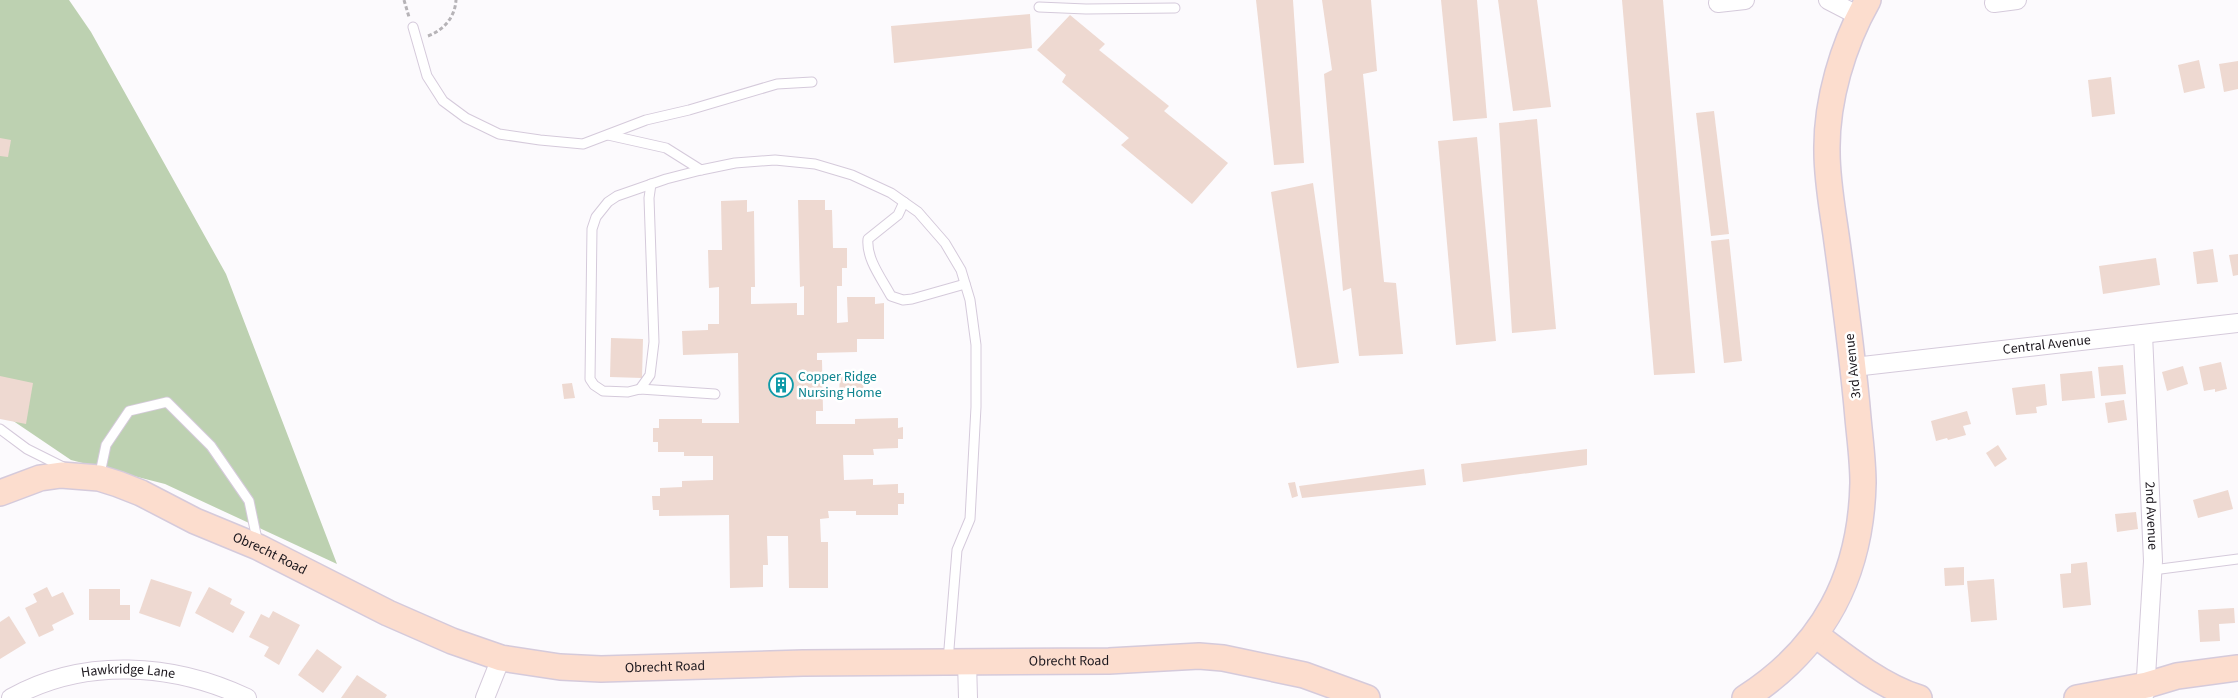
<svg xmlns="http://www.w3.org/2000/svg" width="2238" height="698" font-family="'Source Sans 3',sans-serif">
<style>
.green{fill:#bdd1b1}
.building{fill:#eed9d1}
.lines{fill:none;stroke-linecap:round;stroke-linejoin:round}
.lane-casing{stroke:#d5cadb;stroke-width:11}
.street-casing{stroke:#d5cadb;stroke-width:20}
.secondary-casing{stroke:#d5cadb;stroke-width:28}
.path{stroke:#b6b3b7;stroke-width:3;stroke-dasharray:4 2.5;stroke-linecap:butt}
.lane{stroke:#fff;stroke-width:9}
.street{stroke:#fff;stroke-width:18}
.secondary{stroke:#fcddce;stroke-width:25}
.labels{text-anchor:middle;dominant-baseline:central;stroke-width:5;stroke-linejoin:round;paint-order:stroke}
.street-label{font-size:14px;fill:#1b171d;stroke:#fff}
.culture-label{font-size:14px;fill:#0d838f;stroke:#fff;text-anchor:start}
</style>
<rect width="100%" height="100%" fill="#fcfafd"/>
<polygon class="green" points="0,0 69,0 91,32 226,274 337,564 165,484 71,460 0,412"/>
<g class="building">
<polygon points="1256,0 1293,0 1304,163 1274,165"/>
<polygon points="1322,0 1371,0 1377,71 1363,74 1384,282 1396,283 1403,354 1359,356 1351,288 1343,291 1324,74 1332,70"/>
<polygon points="1441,0 1477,0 1487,118 1453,121"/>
<polygon points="1498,0 1537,0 1551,107 1513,111"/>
<polygon points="1622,0 1663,0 1695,373 1654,375"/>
<polygon points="1030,14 1032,48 894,63 891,26"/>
<polygon points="1070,15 1105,44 1099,50 1169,106 1164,111 1228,163 1192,204 1121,145 1129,138 1062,82 1066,75 1037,50"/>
<polygon points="2199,60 2205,88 2184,93 2178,65"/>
<polygon points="2238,61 2238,89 2224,92 2219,64"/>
<polygon points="2111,77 2115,114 2092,117 2088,80"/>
<polygon points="1714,111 1729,234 1711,236 1696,113"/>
<polygon points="1537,119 1556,329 1512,333 1499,123"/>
<polygon points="1477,137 1496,341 1456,345 1438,141"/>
<polygon points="0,138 11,140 8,157 0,156"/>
<polygon points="1313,183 1339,363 1297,368 1271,192"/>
<polygon points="747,200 747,212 754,211 755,287 751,287 751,304 797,303 797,315 804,315 804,286 800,287 798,200 825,200 825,210 832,210 833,248 847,248 847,268 842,268 842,286 837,286 837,323 848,322 847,297 875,297 875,304 884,303 884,339 857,339 857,352 817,353 817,360 822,360 823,411 816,411 816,424 855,424 855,419 898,418 898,428 903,427 903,439 898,439 898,448 873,449 874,455 843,455 844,480 873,479 873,485 898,484 898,493 904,493 904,504 898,504 898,515 856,515 856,511 828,511 829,518 820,519 821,542 828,542 828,588 789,588 788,536 767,536 768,565 763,565 763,587 730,588 729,515 659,516 659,510 653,510 652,496 660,496 660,488 682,487 682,481 713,480 713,456 684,456 684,452 658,452 658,442 653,442 653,428 659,428 659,419 702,419 702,423 739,423 738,353 683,355 682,331 708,330 708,324 719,324 719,287 709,288 708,250 722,250 721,201"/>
<polygon points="1729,239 1742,361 1724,363 1711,241"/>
<polygon points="2213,249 2218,282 2197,284 2193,252"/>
<polygon points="2238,254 2238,275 2233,276 2229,255"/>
<polygon points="2156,258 2160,285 2103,294 2099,266"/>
<polygon points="611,338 643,339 642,378 610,377"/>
<polygon points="2221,362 2227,389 2215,392 2215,389 2204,391 2199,367"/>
<polygon points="2123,365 2126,394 2101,396 2098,367"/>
<polygon points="2183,366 2188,384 2167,391 2162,372"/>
<polygon points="2092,371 2095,398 2062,401 2060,374"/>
<polygon points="840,373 864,373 863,398 839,398"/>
<polygon points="0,376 33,383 26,424 0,419"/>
<polygon points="572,383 575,398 564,399 562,384"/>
<polygon points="2045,384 2047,405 2036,407 2037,413 2016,415 2012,388"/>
<polygon points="2124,400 2127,420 2108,423 2105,403"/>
<polygon points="1967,411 1971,424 1963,426 1966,435 1948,440 1947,438 1936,441 1931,421"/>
<polygon points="1998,445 2007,459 1995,467 1986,453"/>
<polygon points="1587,449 1587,465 1463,482 1461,464"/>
<polygon points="1424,469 1426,485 1302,498 1299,486"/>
<polygon points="1295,482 1298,496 1292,498 1288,483"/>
<polygon points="2228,490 2233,509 2198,518 2193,500"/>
<polygon points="2136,512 2138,529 2117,532 2115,514"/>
<polygon points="2087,562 2091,605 2063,608 2060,574 2071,573 2071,564"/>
<polygon points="1964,567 1964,585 1945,586 1944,568"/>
<polygon points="151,579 192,592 180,627 139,613"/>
<polygon points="1994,579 1997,620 1971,622 1967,581"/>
<polygon points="47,587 52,597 63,592 74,614 52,625 54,630 39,637 25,608 37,602 33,594"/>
<polygon points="209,587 232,599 230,604 245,612 233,633 195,613"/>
<polygon points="89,589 120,589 120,605 130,605 130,620 89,620"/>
<polygon points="2234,608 2235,623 2219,624 2220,641 2200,642 2198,610"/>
<polygon points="273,611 300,625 279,665 264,656 269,647 249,637 261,614 269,618"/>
<polygon points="9,616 26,643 0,659 0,622"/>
<polygon points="317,649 342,667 323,693 298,675"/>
<polygon points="357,675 387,695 385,698 341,698"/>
</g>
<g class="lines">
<g class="lane-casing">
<g id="lane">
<polyline points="1039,7 1086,9 1175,8"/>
<polyline points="413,27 427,76 443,101 466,118 499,134 540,140 583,144 646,120 689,110 777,84 812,82"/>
<polyline points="608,135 666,148 701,170"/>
<path d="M904,202L898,215L868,239C866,259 882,279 891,296L903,300L912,299L965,284"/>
<polyline points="640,389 650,375 654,342 649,198 651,184"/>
<polyline points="715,394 640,389 628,392 603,391 594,385 590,379 592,229 596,217 608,202 617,196 666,179 701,170 735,163 775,160 815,164 852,175 891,193 918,212 945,243 961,270 970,300 976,345 976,407 970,519 957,550 948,661"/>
<polyline points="0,429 27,449 65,468"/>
<polyline points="99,478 106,445 129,411 167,402 211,446 249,501 258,544"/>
<polyline points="2153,570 2238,559"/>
</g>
</g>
<g class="street-casing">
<g id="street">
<polyline points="1828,0 1859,16"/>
<polyline points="1718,3 1745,0"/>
<polyline points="1994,3 2017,0"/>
<path id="s1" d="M2143,334L2153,561L2145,693"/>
<path id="s2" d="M1854,367L2238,323"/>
<polyline points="967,661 968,698"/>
<path id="s3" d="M11,698C84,657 173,663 247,698"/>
<polyline points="485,698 501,658"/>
</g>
</g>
<g class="secondary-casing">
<g id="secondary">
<path id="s4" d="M0,493L40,478L61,475L99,478L118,484L141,493L195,521L258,547L388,613L452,641L501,658L560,667L601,669L803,663L1109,661L1199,656L1223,658L1304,675L1367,698"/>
<path d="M1816,635C1846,658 1883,687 1919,698"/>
<path d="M1745,698C1824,647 1861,576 1863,483C1863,461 1860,440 1858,418C1853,359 1845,301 1837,242C1833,212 1827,182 1827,152C1826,101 1843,44 1868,0"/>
<polyline points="2077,698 2147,685 2177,676 2238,668"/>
</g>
</g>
<g class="path">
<polyline points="404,0 409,17"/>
<path d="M428,36C444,30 455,17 456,0"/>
</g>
<use href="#lane" class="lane"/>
<use href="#street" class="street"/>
<use href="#secondary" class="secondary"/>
</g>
<defs>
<g id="building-ring" transform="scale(1.25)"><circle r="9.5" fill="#fff" stroke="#0f9aa8" stroke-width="1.5"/><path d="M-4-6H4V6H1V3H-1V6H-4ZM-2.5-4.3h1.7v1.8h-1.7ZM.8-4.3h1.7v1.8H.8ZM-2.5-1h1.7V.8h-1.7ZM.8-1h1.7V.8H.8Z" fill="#0f9aa8"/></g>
</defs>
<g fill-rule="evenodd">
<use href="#building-ring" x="781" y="385"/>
</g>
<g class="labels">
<g class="street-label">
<text stroke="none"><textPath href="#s2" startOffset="194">Central Avenue</textPath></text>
<text transform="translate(1853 366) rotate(-96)">3rd Avenue</text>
<text stroke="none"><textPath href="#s1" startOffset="182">2nd Avenue</textPath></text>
<text stroke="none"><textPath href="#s4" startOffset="289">Obrecht Road</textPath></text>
<text stroke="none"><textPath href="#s4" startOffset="1112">Obrecht Road</textPath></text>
<text stroke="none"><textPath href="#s4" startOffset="708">Obrecht Road</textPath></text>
<text stroke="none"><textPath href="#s3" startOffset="122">Hawkridge Lane</textPath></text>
</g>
<g class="culture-label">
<text x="798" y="377">Copper Ridge<tspan x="798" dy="16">Nursing Home</tspan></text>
</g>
</g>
</svg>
